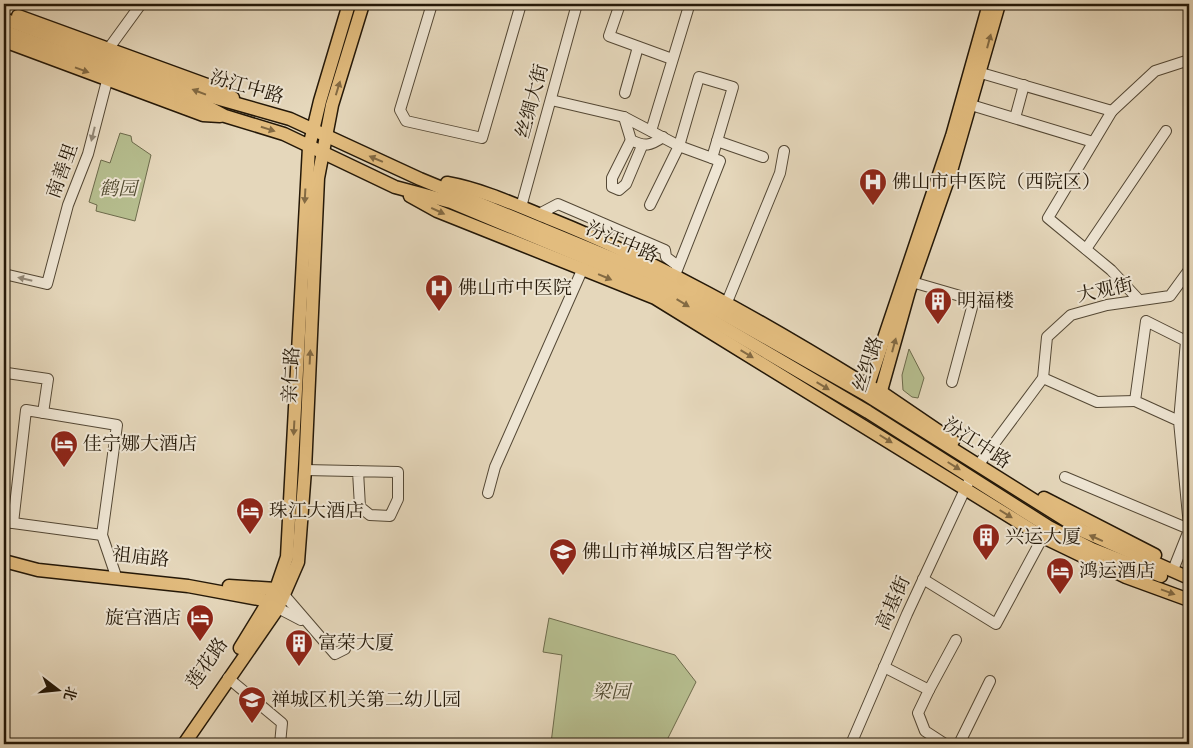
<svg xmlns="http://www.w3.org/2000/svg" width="1193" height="748" font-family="'IM FELL French Canon','Noto Serif SC',serif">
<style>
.green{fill:#b6be8f;stroke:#6d6b4c}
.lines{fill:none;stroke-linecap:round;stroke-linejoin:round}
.minor-casing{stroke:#544835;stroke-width:12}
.major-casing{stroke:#241808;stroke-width:15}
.minor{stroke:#eee5d3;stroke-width:10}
.major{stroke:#e2bc7e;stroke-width:12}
.oneway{fill:#836a43}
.oneway2{fill:#938978}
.labels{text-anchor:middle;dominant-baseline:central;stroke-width:4;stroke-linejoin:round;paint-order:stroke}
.street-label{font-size:19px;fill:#241808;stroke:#eee5d3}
.poi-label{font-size:19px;fill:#241808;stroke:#eee5d3;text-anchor:start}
.park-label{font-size:19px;font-style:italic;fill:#504a30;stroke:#eee5d3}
</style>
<rect width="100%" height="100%" fill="#e5d7bb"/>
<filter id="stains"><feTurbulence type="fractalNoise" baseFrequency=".004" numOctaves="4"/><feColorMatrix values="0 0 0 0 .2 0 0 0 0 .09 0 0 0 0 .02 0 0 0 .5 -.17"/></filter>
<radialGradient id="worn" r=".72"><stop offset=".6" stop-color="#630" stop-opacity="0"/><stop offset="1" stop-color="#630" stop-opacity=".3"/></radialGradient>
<g class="green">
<polygon points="120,133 131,136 132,142 151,155 135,221 96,211 97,205 89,202 101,160 110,163"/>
<polygon points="909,349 924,378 918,398 912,397 903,390 902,375"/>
<polygon points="549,618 675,655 696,682 665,744 551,743 562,655 543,652"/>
</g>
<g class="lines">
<g class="minor-casing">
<g id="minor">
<polyline points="432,4 400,110 406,121 482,138 521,4"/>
<polyline points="620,4 609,36 672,59"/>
<polyline points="109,48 141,4"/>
<polyline points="981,73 1112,111"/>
<polyline points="625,93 638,47"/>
<polyline points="551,100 624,117 679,146 720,161 675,275"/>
<polyline points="971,105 1093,142"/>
<path d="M624,117L631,140C645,147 650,146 663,137"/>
<polyline points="1015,118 1024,85"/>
<polyline points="651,131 689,6 684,4"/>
<polyline points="631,140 612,178 612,187 619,190 626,184 642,146"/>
<polyline points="717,141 763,157"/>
<polyline points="650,205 679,146 699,77 733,87 712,158"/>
<polyline points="521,207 577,4"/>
<polyline points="539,214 558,204 665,250 666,257 678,266"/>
<polyline points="1086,249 1166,131"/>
<polyline points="4,274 47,284 68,205 88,154 109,73"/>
<polyline points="912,282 974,300 952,382"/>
<polyline points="1139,300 1111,270 1048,218 1112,111 1155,71 1189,60"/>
<polyline points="727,302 780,173 784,151"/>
<polyline points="4,377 7,373 48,379 43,413"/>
<polyline points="1043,378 1097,402 1135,401"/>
<polyline points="1179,421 1135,401 1146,321 1186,341 1179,421 1189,526"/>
<polyline points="982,460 1043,378 1047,337 1071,315 1107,305 1170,296 1189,270"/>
<polyline points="305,470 398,472 398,499 390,516 370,515 360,507 358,471"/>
<polyline points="1065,477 1189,529"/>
<polyline points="488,493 495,467 583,268"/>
<polyline points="4,522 13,523 26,410 117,425 102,535 115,573"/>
<polyline points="13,523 102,535"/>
<polyline points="1175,565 1189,530"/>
<polyline points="923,579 996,624 1046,531"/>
<polyline points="285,596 335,654 345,649"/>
<polyline points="278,608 301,620"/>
<polyline points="884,667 929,690 918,713 925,731 945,744"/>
<polyline points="228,678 282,723 280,744"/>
<polyline points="929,690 956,640"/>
<polyline points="851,744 907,614 968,483"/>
<polyline points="959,744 990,681"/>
</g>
</g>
<g class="major-casing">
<g id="major">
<polyline points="18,16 218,89 233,98"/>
<polyline points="4,19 209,96 290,119 420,179 660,278 865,394 1083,531 1189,578"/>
<polyline points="4,31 206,106 225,116 284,134 395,187 451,202 657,288 868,412 1049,527 1092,549 1161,576"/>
<polyline points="4,41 203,115 220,116"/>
<path d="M447,183C481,189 516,205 548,218C658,262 760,320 861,382L881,392L953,441"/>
<polyline points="410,196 437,211 655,298 1043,537 1126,577 1189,600"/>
<polyline points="866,392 952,136 989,4"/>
<polyline points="879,398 909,291 951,171 999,4"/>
<polyline points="1044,498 1155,555"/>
<polyline points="4,561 38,570 188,586 269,601 274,605"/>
<polyline points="229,586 276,589"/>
<polyline points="240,648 276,589 287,557 309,147 320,101 349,4"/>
<polyline points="184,744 278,608 298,562 305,470 318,178 332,105 363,4"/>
</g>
</g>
<use href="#minor" class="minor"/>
<use href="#major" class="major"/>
</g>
<defs><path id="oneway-solid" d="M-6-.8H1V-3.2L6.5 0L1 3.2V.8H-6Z" transform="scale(1.25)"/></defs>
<g class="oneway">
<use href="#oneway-solid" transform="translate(989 41) rotate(-75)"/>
<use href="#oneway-solid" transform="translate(82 70) rotate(20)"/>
<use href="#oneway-solid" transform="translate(338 88) rotate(-73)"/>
<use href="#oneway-solid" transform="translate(199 92) rotate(-159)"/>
<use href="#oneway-solid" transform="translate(268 129) rotate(18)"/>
<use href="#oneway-solid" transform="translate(376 159) rotate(-157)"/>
<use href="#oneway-solid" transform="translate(305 196) rotate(93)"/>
<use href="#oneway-solid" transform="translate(438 211) rotate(25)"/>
<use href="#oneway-solid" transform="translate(605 277) rotate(23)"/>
<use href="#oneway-solid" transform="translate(683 303) rotate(31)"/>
<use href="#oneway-solid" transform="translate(894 345) rotate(-75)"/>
<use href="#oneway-solid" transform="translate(747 354) rotate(31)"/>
<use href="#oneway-solid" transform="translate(310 357) rotate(-87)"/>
<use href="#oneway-solid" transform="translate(823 386) rotate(31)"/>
<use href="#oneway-solid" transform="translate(294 428) rotate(93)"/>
<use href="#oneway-solid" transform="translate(886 439) rotate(32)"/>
<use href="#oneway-solid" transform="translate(954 466) rotate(32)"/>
<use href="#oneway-solid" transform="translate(1006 514) rotate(32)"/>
<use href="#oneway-solid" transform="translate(1096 538) rotate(-156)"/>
<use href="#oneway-solid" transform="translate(1168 592) rotate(20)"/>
</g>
<g class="oneway2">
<use href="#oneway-solid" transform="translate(93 134) rotate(104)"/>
<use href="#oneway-solid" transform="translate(25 279) rotate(-167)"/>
</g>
<defs>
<g id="hospital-pin" transform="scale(1.4375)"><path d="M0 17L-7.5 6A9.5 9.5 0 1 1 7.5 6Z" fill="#8f2418" stroke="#eee5d3"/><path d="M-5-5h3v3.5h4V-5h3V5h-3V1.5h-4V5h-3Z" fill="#fff"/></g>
<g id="building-pin" transform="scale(1.4375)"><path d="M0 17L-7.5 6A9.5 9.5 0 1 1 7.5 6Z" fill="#8f2418" stroke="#eee5d3"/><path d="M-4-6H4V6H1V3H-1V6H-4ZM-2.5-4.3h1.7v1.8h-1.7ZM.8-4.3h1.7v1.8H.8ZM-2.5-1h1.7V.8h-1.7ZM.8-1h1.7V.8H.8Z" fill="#fff"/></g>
<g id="hotel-pin" transform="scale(1.4375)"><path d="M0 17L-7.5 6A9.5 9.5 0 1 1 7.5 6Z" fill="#8f2418" stroke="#eee5d3"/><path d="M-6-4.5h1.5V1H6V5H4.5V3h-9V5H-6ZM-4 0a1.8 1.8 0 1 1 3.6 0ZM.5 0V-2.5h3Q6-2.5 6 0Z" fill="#fff"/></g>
<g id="school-pin" transform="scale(1.4375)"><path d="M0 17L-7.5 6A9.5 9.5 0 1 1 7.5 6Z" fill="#8f2418" stroke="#eee5d3"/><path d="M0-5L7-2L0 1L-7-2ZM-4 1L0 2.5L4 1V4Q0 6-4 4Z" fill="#fff"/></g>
</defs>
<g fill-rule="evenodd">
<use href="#hospital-pin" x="873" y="182"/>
<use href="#hospital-pin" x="439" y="288"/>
<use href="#building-pin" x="938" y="301"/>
<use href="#hotel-pin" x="64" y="444"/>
<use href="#hotel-pin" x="250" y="511"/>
<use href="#building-pin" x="986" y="537"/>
<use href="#school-pin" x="563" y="552"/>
<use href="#hotel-pin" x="1060" y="571"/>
<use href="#hotel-pin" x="200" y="618"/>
<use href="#building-pin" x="299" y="643"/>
<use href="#school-pin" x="252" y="700"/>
</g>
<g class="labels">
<g class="street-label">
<text transform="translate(247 87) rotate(16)">汾江中路</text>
<text transform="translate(532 101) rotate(-75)">丝绸大街</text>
<text transform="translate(62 171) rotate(-70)">南善里</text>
<text transform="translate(622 242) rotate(23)">汾江中路</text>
<text transform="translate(1105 290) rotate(-12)">大观街</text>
<text transform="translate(868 364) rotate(-72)">丝织路</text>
<text transform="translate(291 375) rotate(-87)">亲仁路</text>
<text transform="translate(977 443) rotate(33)">汾江中路</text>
<text transform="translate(141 557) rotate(6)">祖庙路</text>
<text transform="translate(893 603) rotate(-66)">高基街</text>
<text transform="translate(207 663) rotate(-55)">莲花路</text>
</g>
<g class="poi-label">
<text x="892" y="182">佛山市中医院（西院区）</text>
<text x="458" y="288">佛山市中医院</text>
<text x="957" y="301">明福楼</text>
<text x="83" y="444">佳宁娜大酒店</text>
<text x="269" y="511">珠江大酒店</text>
<text x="1005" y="537">兴运大厦</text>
<text x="582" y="552">佛山市禅城区启智学校</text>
<text x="1079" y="571">鸿运酒店</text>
<text x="181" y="618" text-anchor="end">旋宫酒店</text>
<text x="318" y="643">富荣大厦</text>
<text x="271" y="700">禅城区机关第二幼儿园</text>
</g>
<g class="park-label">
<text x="118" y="189">鹤园</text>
<text x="611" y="692">梁园</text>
</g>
</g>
<rect width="1193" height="748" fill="none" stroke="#e5d7bb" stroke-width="20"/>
<rect x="5" y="5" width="1183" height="738" fill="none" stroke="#241808" stroke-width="2.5"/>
<rect x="10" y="10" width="1173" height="728" fill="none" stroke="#241808"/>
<g transform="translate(58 690) rotate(106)" stroke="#eee5d3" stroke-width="4" paint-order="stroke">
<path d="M0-4L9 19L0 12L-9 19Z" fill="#241808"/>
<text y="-8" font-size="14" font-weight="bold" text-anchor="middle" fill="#241808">北</text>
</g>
<rect width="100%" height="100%" filter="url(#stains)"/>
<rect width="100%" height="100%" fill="url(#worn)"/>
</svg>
